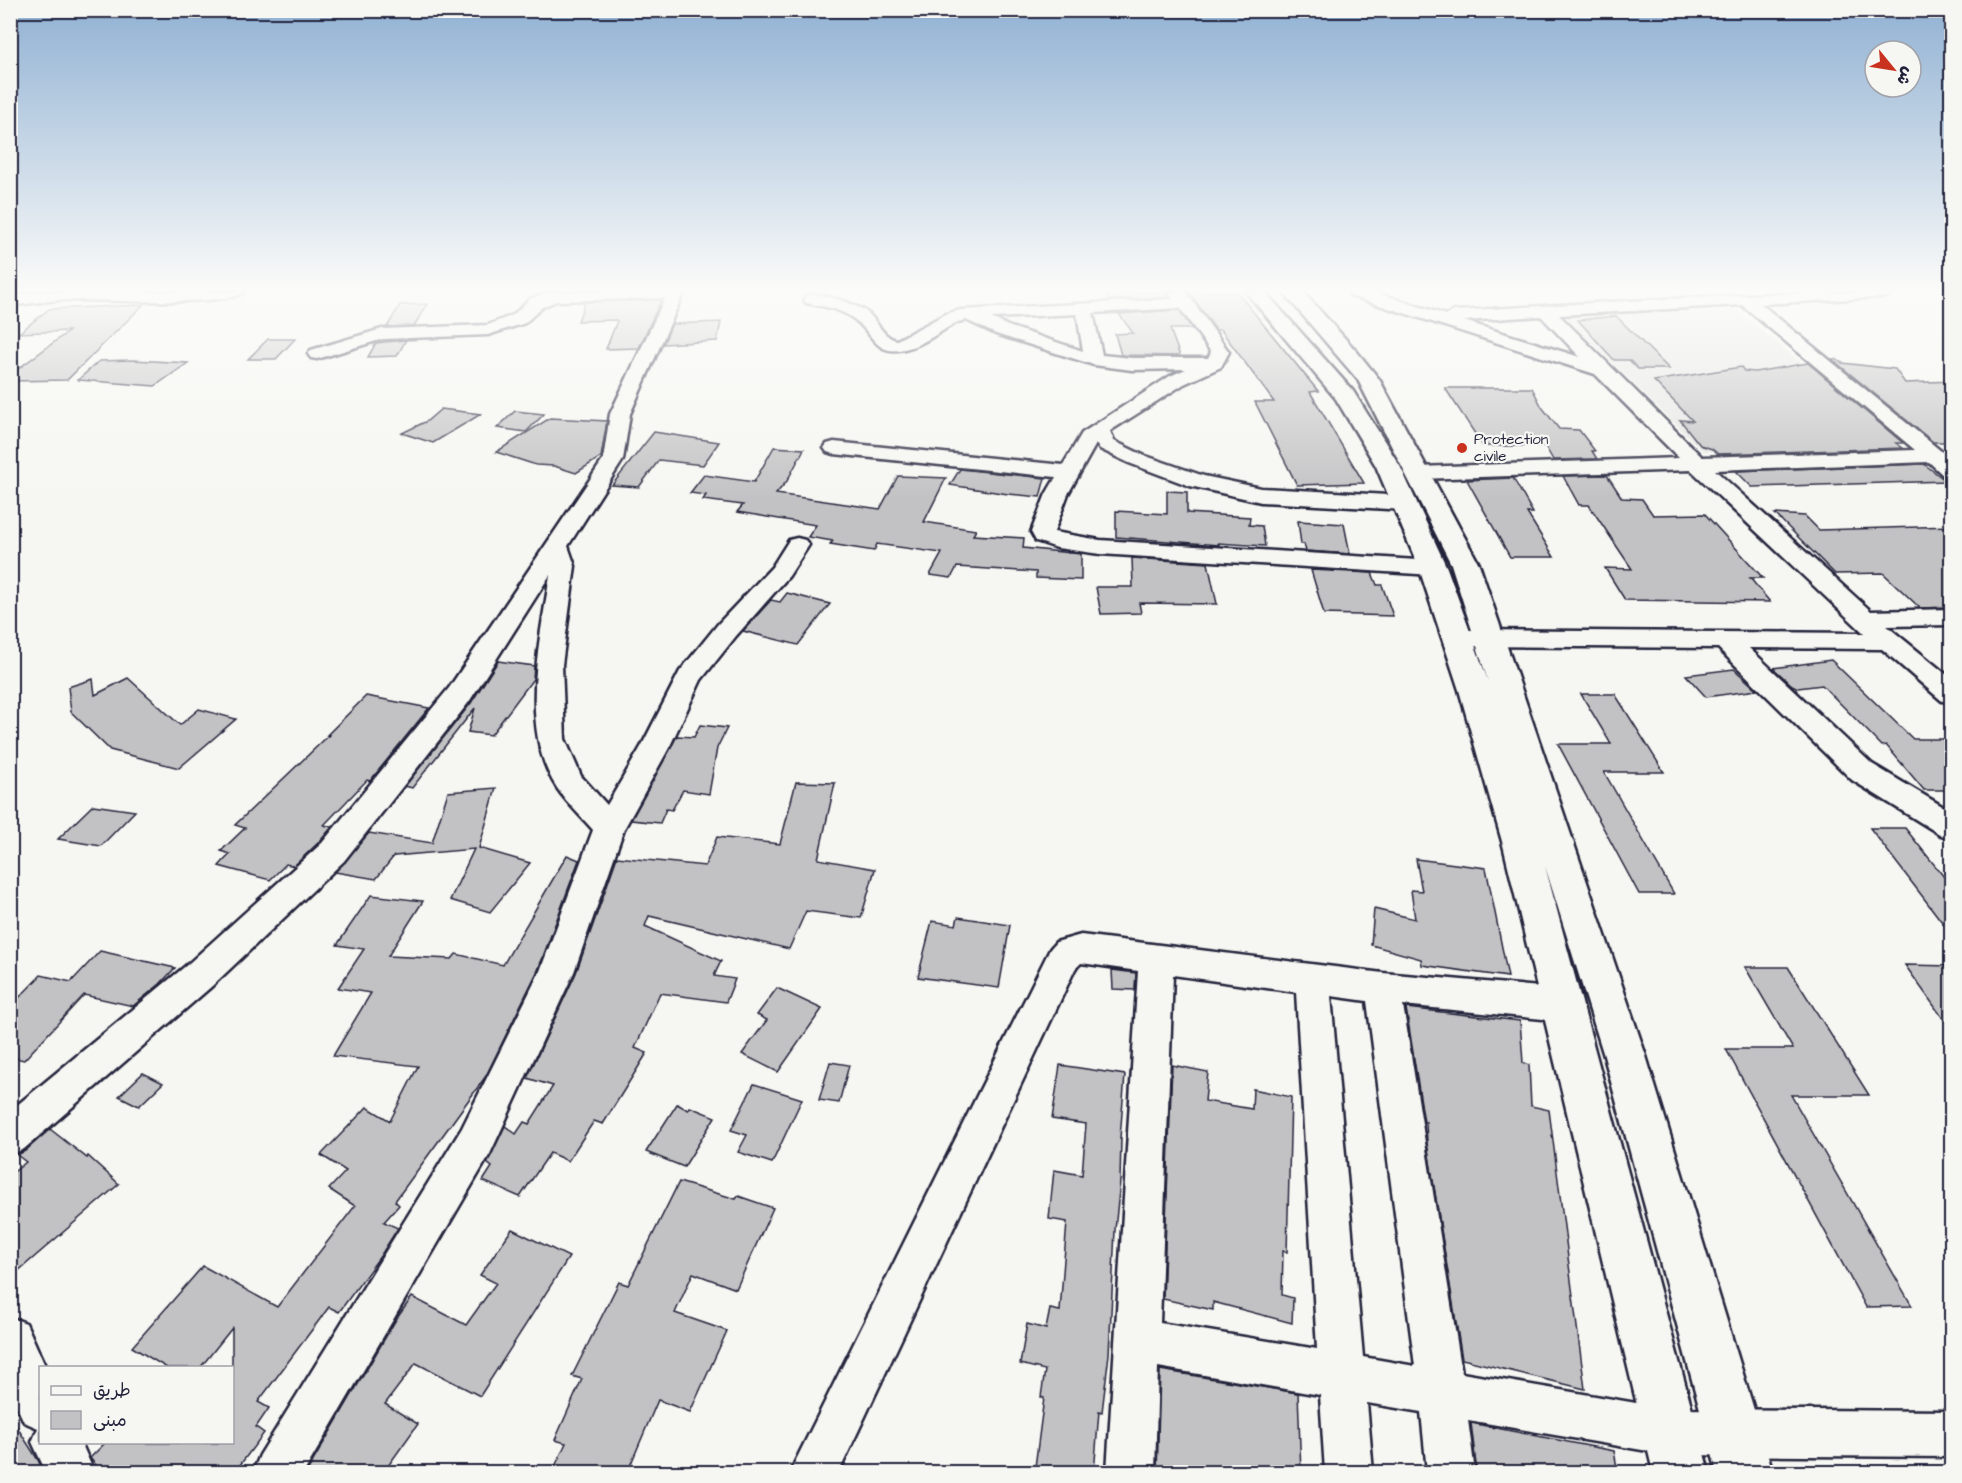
<svg xmlns="http://www.w3.org/2000/svg" width="1962" height="1483" font-family="'Architects Daughter','Playpen Sans Arabic',sans-serif">
<style>
.built{fill:#e6e6e4}
.building{fill:#c2c2c4;stroke:#22223b;stroke-width:1.5}
.lines{fill:none;stroke-linecap:round;stroke-linejoin:round}
.minor-casing{stroke:#22223b;stroke-width:5}
.major-casing{stroke:#22223b;stroke-width:5}
.minor{fill:#f6f6f2;fill-rule:evenodd}
.major{fill:#f6f6f2;fill-rule:evenodd}
.poi-dot{fill:#c8321e;stroke:#f6f6f2;stroke-width:2}
.labels{text-anchor:middle;dominant-baseline:central;stroke-width:4.5;stroke-linejoin:round;paint-order:stroke}
.far-poi-label{font-size:15px;fill:#22223b;stroke:#f6f6f2;text-anchor:start}
</style>
<rect width="100%" height="100%" fill="#f6f6f2"/>
<filter id="ink" filterUnits="userSpaceOnUse"><feTurbulence type="fractalNoise" baseFrequency=".0167" numOctaves="2"/><feDisplacementMap in="SourceGraphic" scale="12" xChannelSelector="R" yChannelSelector="G"/><feConvolveMatrix kernelMatrix="1 2 1 2 8 2 1 2 1" color-interpolation-filters="sRGB"/></filter>
<g filter="url(#ink)">
<polygon class="built" points="1593,310 1738,311 1903,446 1703,451 1566,318 1580,312"/>
<g class="building">
<polygon points="1103,292 1167,292 1169,297 1109,300"/>
<polygon points="1189,292 1237,292 1318,391 1310,392 1364,483 1297,485 1255,402 1274,402 1221,330 1216,330"/>
<polygon points="661,300 639,348 606,349 617,321 616,320 578,321 585,302"/>
<polygon points="427,304 414,326 387,327 400,305"/>
<polygon points="143,305 67,380 10,381 10,375 69,331 19,333 49,309"/>
<polygon points="1179,310 1192,329 1170,329 1180,356 1121,355 1115,334 1133,333 1119,314"/>
<polygon points="1616,316 1669,369 1638,369 1629,360 1614,360 1578,320"/>
<polygon points="721,322 717,341 663,344 672,324"/>
<polygon points="268,339 295,339 276,359 248,359"/>
<polygon points="406,340 397,356 368,357 376,343"/>
<polygon points="1832,359 1836,359 1842,363 1895,369 1905,383 1952,381 1952,442 1933,442"/>
<polygon points="133,360 188,363 155,386 78,380 99,361"/>
<polygon points="1808,363 1903,443 1896,443 1903,448 1718,454 1712,449 1700,445 1680,420 1693,421 1654,381 1741,367 1744,371 1755,372"/>
<polygon points="1445,388 1532,388 1542,407 1559,429 1579,430 1595,451 1592,451 1597,459 1553,460 1545,446 1483,446"/>
<polygon points="441,409 481,414 433,443 402,433 427,421"/>
<polygon points="515,411 544,414 526,432 497,428"/>
<polygon points="550,418 607,421 601,457 576,473 554,466 536,465 496,452"/>
<polygon points="654,432 719,442 703,465 659,460 639,487 612,485"/>
<polygon points="774,447 804,449 787,481 776,494 880,509 898,476 946,478 924,522 976,530 973,535 1024,538 1023,548 1081,554 1081,580 1036,578 1036,572 957,567 951,578 930,575 942,553 877,544 874,551 830,544 833,541 808,537 816,525 737,512 743,505 703,500 706,495 690,493 704,475 754,482"/>
<polygon points="1924,464 1946,481 1752,487 1736,471"/>
<polygon points="960,469 1045,478 1040,497 1008,494 950,485"/>
<polygon points="1607,475 1622,498 1642,499 1653,515 1705,514 1763,578 1750,578 1770,602 1625,600 1605,568 1632,569 1589,505 1579,505 1563,476"/>
<polygon points="1513,478 1533,513 1527,513 1554,557 1510,557 1467,480"/>
<polygon points="1167,491 1187,492 1187,513 1250,517 1249,525 1262,526 1265,546 1218,543 1219,545 1116,537 1116,511 1167,514"/>
<polygon points="1775,514 1805,516 1819,530 1952,526 1952,607 1920,608 1883,573 1835,574"/>
<polygon points="1298,521 1344,524 1350,554 1306,551 1304,544 1301,544"/>
<polygon points="1132,558 1208,563 1217,604 1139,603 1141,613 1101,614 1096,587 1133,587"/>
<polygon points="1311,570 1372,573 1377,585 1382,585 1393,616 1324,614"/>
<polygon points="787,593 830,604 798,645 743,631 771,600 780,602"/>
<polygon points="1831,660 1913,739 1952,739 1952,790 1924,790 1886,745 1882,746 1822,685 1798,688 1792,685 1773,668"/>
<polygon points="498,661 534,666 533,679 491,735 468,732 475,708 412,788 405,786 471,703"/>
<polygon points="1734,669 1757,690 1706,697 1686,675"/>
<polygon points="128,678 180,725 199,709 236,719 179,768 110,750 71,712 68,687 93,679 95,695"/>
<polygon points="1581,694 1615,694 1664,772 1604,772 1674,894 1639,894 1558,744 1611,744"/>
<polygon points="366,696 429,708 370,781 367,780 324,825 332,827 320,841 294,866 286,864 270,880 219,866 230,854 221,851 245,828 235,825 329,735 327,735"/>
<polygon points="700,725 727,728 717,748 709,794 683,790 672,810 666,809 660,823 631,820 677,736 694,737"/>
<polygon points="796,782 835,783 818,859 875,869 861,918 806,911 789,949 649,916 645,926 721,961 714,976 735,979 726,1002 660,993 635,1048 647,1053 603,1124 594,1121 568,1161 550,1153 520,1197 483,1181 492,1167 487,1163 505,1126 516,1134 524,1122 529,1124 553,1086 527,1078 576,973 617,857 705,866 717,837 780,844"/>
<polygon points="496,788 479,848 530,863 490,912 450,900 474,849 394,856 376,879 335,872 369,833 432,843 448,792"/>
<polygon points="93,805 135,811 101,846 58,839"/>
<polygon points="1870,828 1905,828 1952,887 1952,935"/>
<polygon points="567,855 579,860 538,970 486,1076 395,1201 399,1205 384,1222 398,1228 381,1255 339,1312 329,1307 258,1402 269,1408 256,1427 264,1433 234,1473 103,1473 90,1458 105,1443 232,1443 232,1328 200,1368 167,1368 132,1347 203,1266 277,1307 355,1206 329,1189 346,1171 321,1155 367,1107 390,1121 418,1066 333,1056 371,993 338,988 364,949 337,945 371,895 423,901 388,956 452,959 456,954 503,965"/>
<polygon points="1416,859 1486,868 1508,977 1422,965 1421,959 1371,945 1374,909 1415,919 1411,890 1422,891"/>
<polygon points="958,917 1010,925 999,988 918,977 932,921 956,925"/>
<polygon points="100,951 175,968 160,984 133,1006 84,995 24,1060 10,1057 10,1007 41,975 71,982"/>
<polygon points="1905,965 1952,966 1952,1031"/>
<polygon points="1745,967 1788,967 1869,1095 1791,1095 1912,1306 1866,1307 1726,1049 1793,1049"/>
<polygon points="1112,970 1136,973 1135,990 1113,989"/>
<polygon points="777,988 822,1009 778,1072 742,1054 767,1020 757,1015"/>
<polygon points="1406,1008 1520,1021 1523,1063 1529,1065 1531,1106 1549,1110 1585,1389 1462,1359 1427,1143 1426,1122 1424,1122"/>
<polygon points="830,1062 849,1065 839,1103 819,1100"/>
<polygon points="1060,1065 1125,1075 1120,1138 1121,1138 1120,1181 1115,1230 1109,1354 1102,1412 1099,1411 1094,1473 1059,1473 1035,1467 1044,1398 1041,1397 1045,1370 1020,1364 1027,1324 1046,1329 1050,1309 1060,1311 1067,1222 1049,1219 1054,1170 1082,1175 1086,1124 1052,1119"/>
<polygon points="1172,1065 1208,1072 1205,1101 1252,1109 1253,1089 1291,1097 1287,1252 1283,1251 1282,1295 1293,1298 1292,1323 1213,1302 1213,1310 1163,1299"/>
<polygon points="143,1073 163,1083 139,1106 119,1096"/>
<polygon points="754,1084 802,1099 772,1163 738,1152 747,1135 731,1130"/>
<polygon points="677,1104 688,1110 690,1107 715,1117 684,1167 646,1152"/>
<polygon points="50,1129 87,1158 88,1156 119,1184 10,1278 10,1175 26,1162 17,1155 25,1151"/>
<polygon points="679,1182 736,1199 738,1196 773,1208 736,1289 693,1273 675,1313 727,1331 690,1412 658,1400 627,1473 552,1473 566,1443 555,1440 582,1379 572,1376 619,1282 628,1285"/>
<polygon points="512,1229 569,1257 480,1396 416,1363 385,1404 418,1424 383,1473 306,1473 395,1321 412,1297 466,1325 496,1283 480,1275"/>
<polygon points="1160,1370 1298,1393 1301,1473 1157,1473"/>
<polygon points="10,1416 38,1460 44,1473 10,1473"/>
<polygon points="1471,1423 1614,1451 1618,1473 1477,1473"/>
</g>
<g class="lines">
<g class="minor-casing">
<g id="minor">
<path d="M42,292H244C232,307 89,299 61,300C44,301 27,304 10,306V296Z"/>
<path d="M549,292H684L630,414L623,460L568,546L575,566L562,665L565,739L581,776L607,805L641,747L680,671L718,624L772,567L789,540L797,538L805,540L809,545L789,576L736,636L701,680L669,748L624,829L574,972L490,1154L304,1472H253L260,1455L462,1128L540,971L593,830C581,816 567,803 557,788C518,729 540,640 550,575L469,702L344,861L212,986L24,1149L10,1155V1111L188,964L322,843L449,688L603,460L610,414L665,298L556,301L542,307L525,323L488,335L383,339L317,359L311,358L308,354L311,350L382,329L488,325L513,315L530,299Z"/>
<path d="M1169,292H1186L1229,352L1221,367L1184,384L1110,431L1114,441L1143,455L1204,476L1261,488L1406,496L1414,498L1417,503L1414,508L1406,510L1261,502L1190,486L1129,463L1100,449L1096,444L1068,494L1054,532L1100,540L1433,561L1441,563L1445,568L1441,573L1433,575L1100,554L1057,548L1036,541L1031,532L1046,494L1056,477L834,454L827,452L824,448L827,444L834,442L1063,465L1082,433L1170,376L1186,369L1132,370L1094,365L996,334L966,320L958,322C943,329 929,341 912,347C873,360 876,333 851,317C838,308 821,306 806,303L804,299L806,295C821,292 858,304 869,314C878,323 884,338 897,340L946,314L960,310L1173,299ZM1180,308L1211,352L1208,358H1132L1102,355L1093,313ZM1077,314L1083,351L1008,326L991,318Z"/>
<path d="M1349,292H1374L1446,315L1454,311C1600,303 1747,292 1894,292L1886,297L1761,304L1952,460V477L1944,476L1929,462L1715,470L1871,611L1952,609V625L1887,626L1952,679V703L1942,701L1882,649L1749,648L1872,764L1952,812V839L1941,835L1852,780L1718,648L1465,646L1456,644L1452,638L1456,632L1465,630L1864,633L1691,470L1418,479L1410,478L1407,473L1410,468L1418,467L1679,458L1595,374L1351,296ZM1742,305L1915,450L1702,457L1559,315ZM1541,316L1580,357L1464,321Z"/>
<path d="M1081,935L1383,973L1563,989L1576,994L1581,1005L1576,1016L1563,1021L1403,1005L1462,1373L1671,1409L1952,1411V1457L1671,1455L1468,1420L1475,1472H1427L1421,1412L1367,1403L1373,1472H1325L1320,1395L1158,1367L1155,1472H1107L1138,971L1081,963L1075,969L839,1472H790L1050,949L1056,942ZM1173,975L1296,992L1317,1349L1160,1323ZM1331,996L1367,1001L1415,1366L1363,1357Z"/>
<polygon points="10,1317 26,1323 46,1368 40,1368 40,1442 81,1442 94,1472 46,1472 32,1442 38,1428 24,1422 10,1392"/>
</g>
</g>
<g class="major-casing">
<polygon id="major" points="1246,292 1265,292 1353,391 1400,466 1447,568 1488,681 1451,564 1358,380 1283,292 1303,292 1358,353 1379,379 1479,564 1646,1056 1773,1472 1717,1472 1604,1056 1545,866 1709,1472 1653,1472 1503,845 1459,690 1419,568 1376,466 1336,399"/>
</g>
<use href="#minor" class="minor"/>
<use href="#major" class="major"/>
</g>
</g>
<linearGradient id="sky" x2="0" y2="1"><stop stop-color="#90b1d3"/><stop offset="0.58" stop-color="#fbfbf9"/><stop offset="1" stop-color="#fbfbf9" stop-opacity="0"/></linearGradient>
<rect width="1962" height="500" fill="url(#sky)"/>
<circle class="poi-dot" cx="1462" cy="448" r="6"/>
<g class="labels">
<g class="far-poi-label">
<text x="1474" y="439">Protection<tspan x="1474" dy="17">civile</tspan></text>
</g>
</g>
<rect width="1962" height="1483" fill="none" stroke="#f6f6f2" stroke-width="36"/>
<rect x="18" y="18" width="1926" height="1447" fill="none" stroke="#22223b" stroke-width="2" filter="url(#ink)"/>
<rect x="39" y="1366" width="195" height="78" fill="#f6f6f2" stroke="#a1a1a9" stroke-width="1.5"/>
<rect x="51" y="1386" width="30" height="9" fill="#f6f6f2" stroke="#a1a1a9" stroke-width="1.5"/>
<text x="93" y="1396" font-size="18" fill="#22223b">طريق</text>
<rect x="51" y="1411" width="30" height="18" fill="#c2c2c4" stroke="#a1a1a9" stroke-width="1.5"/>
<text x="93" y="1426" font-size="18" fill="#22223b">مبنى</text>
<g transform="translate(1893 69) rotate(120)"><circle r="28" fill="#f6f6f2" stroke="#a1a1a9" stroke-width="1.5"/>
<path d="M0-4.5L10 22L0 15L-10 22Z" fill="#c8321e"/>
<text y="-9" font-size="16" font-weight="bold" text-anchor="middle" fill="#22223b">ش</text>
</g>
</svg>
